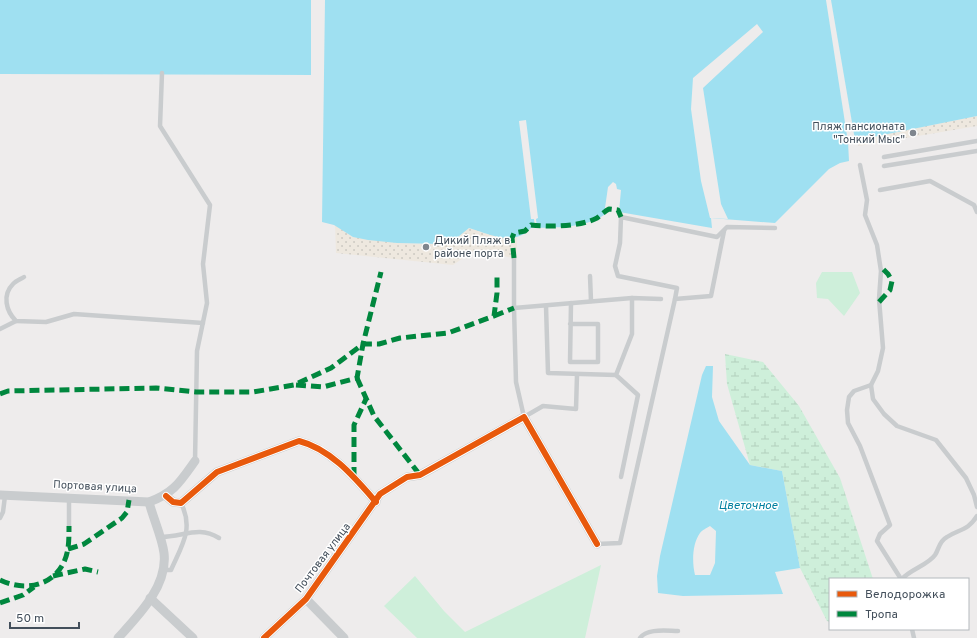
<svg xmlns="http://www.w3.org/2000/svg" width="977" height="638" font-family="Overpass,sans-serif">
<style>
.green{fill:#ceefda}
.wetland{fill:url(#wetland-marsh)}
.sand{fill:url(#sand-dots)}
.water{fill:#9fe0f1;fill-rule:evenodd}
.pier{fill:#eeecec}
.lines{fill:none;stroke-linecap:round;stroke-linejoin:round}
.service{stroke:#c9ccce;stroke-width:4.5}
.minor{stroke:#c9ccce;stroke-width:9}
.quiet{stroke:#00873e;stroke-width:5;stroke-dasharray:10 5;stroke-linecap:butt}
.cycleway-casing{stroke:#fff;stroke-width:8}
.cycleway{stroke:#e8590c;stroke-width:6}
.poi-dot{fill:#7f868e;stroke:#fff;stroke-width:1.5}
.labels{text-anchor:middle;dominant-baseline:central;stroke-width:3;stroke-linejoin:round;paint-order:stroke}
.poi-label{font-size:11px;fill:#434f5b;stroke:#fff;text-anchor:end}
.street-label{font-size:11px;fill:#434f5b;stroke:#fff}
.water-label{font-size:12px;font-style:italic;fill:#0280a0;stroke:#fff}
</style>
<defs>
<pattern id="wetland-marsh" width="20" height="14" patternUnits="userSpaceOnUse"><rect width="20" height="14" fill="#ceefda"/><path d="M1 5h8M5 5V1M11 12h8M15 12V8" fill="none" stroke="#b2cfbd"/></pattern>
<pattern id="sand-dots" width="8" height="8" patternUnits="userSpaceOnUse"><rect width="8" height="8" fill="#eee8df"/><path d="M2 2h.1M6 6h.1" fill="none" stroke="#cdc9c2" stroke-width="1.8" stroke-linecap="round"/></pattern>
</defs>
<rect width="100%" height="100%" fill="#eeecec"/>
<g class="green">
<polygon points="822,272 852,272 860,293 844,316 828,299 817,298 816,283"/>
<polygon points="601,565 585,638 417,638 384,606 415,576 444,611 465,632"/>
</g>
<polygon class="wetland" points="725,354 763,362 799,406 840,478 873,579 830,579 830,622 827,621 800,568 782,471 750,465 727,384"/>
<g class="sand">
<polygon points="977,116 977,126 859,146 855,140"/>
<polygon points="335,225 353,237 397,243 442,244 469,228 517,237 517,259 475,250 453,265 336,253"/>
</g>
<g class="water">
<polygon points="0,0 311,0 311,75 0,74"/>
<path d="M325,0H977V116L848,142L849,161L840,163L829,169L775,223L711,218L712,228L619,212L621,190L617,189L616,184L613,182L608,187L604,215C583,229 555,227 531,228C514,247 489,234 469,228L453,241L442,244L397,243L368,240L353,237L334,225L322,222Z"/>
<path d="M706,366H713L712,397L719,421L750,465L782,471L800,568L775,572L783,594L683,596L658,593L657,576L660,556L702,375ZM710,526L716,531L715,563L710,575H695C692,563 692,544 700,533C702,530 707,528 710,526Z"/>
</g>
<g class="pier">
<polygon points="826,0 831,0 855,140 848,142"/>
<polygon points="757,24 763,32 703,88 721,204 728,219 710,218 701,181 691,109 693,78"/>
<polygon points="526,120 538,218 536,219 537,228 535,228 534,219 531,219 519,121"/>
</g>
<g class="lines">
<g class="service">
<polyline points="162,73 160,126 210,205 203,264 207,303 197,351 195,461"/>
<polyline points="884,157 977,141"/>
<polyline points="860,165 867,200 865,215 877,245 881,271 879,299 883,348 878,371 871,385 873,399 884,414 897,426 936,440 966,478 974,495 977,507"/>
<polyline points="884,166 977,151"/>
<polyline points="880,190 930,181 974,205 977,212"/>
<polyline points="514,258 514,308"/>
<polyline points="590,276 591,301"/>
<path d="M24,277C21,279 16,281 13,284C2,295 6,311 16,321L46,322L74,314L203,323"/>
<polyline points="675,299 677,288 618,276 615,266 620,243 621,217 717,237 727,227 775,228"/>
<polyline points="546,306 548,373 616,375"/>
<polyline points="570,324 598,324 598,362 570,362 571,303"/>
<polyline points="0,329 16,321"/>
<polyline points="577,375 576,409 543,406 524,417 516,382 514,308 632,298 661,299"/>
<polyline points="871,385 854,391 849,397 847,410 848,423 860,446 890,525 880,534 877,541 901,579"/>
<polyline points="621,477 638,395 616,375 632,334 632,298"/>
<polyline points="69,498 69,526"/>
<polyline points="0,518 3,512 5,496"/>
<path d="M160,537C184,537 198,525 219,538"/>
<polyline points="597,544 620,543 675,299 711,296 724,231"/>
<path d="M164,570H171C182,545 194,529 181,503"/>
<path d="M902,579C911,569 928,565 935,555C939,549 939,541 947,537C959,529 968,531 977,516"/>
<polyline points="912,629 914,638"/>
<path d="M640,638C647,628 667,631 678,631"/>
</g>
<g class="minor">
<path d="M0,495L149,502C174,493 180,482 195,461"/>
<path d="M166,496L173,502L181,503L217,472L299,441C331,449 355,478 376,502"/>
<polyline points="150,598 193,638"/>
<polyline points="306,599 344,638"/>
<path d="M118,638C138,616 168,586 164,553C162,537 153,518 149,502"/>
<polyline points="264,638 306,599 380,494 407,477 420,475 524,417 597,544"/>
</g>
<g class="quiet">
<path d="M514,258L512,238L514,233L525,231L531,225C551,227 579,227 597,218C601,215 605,211 609,209L618,210L621,217"/>
<polyline points="879,302 890,290 892,281 888,274 880,266"/>
<polyline points="494,316 514,308"/>
<polyline points="357,378 374,416 420,475"/>
<polyline points="296,385 323,387 357,378 363,344 381,272"/>
<polyline points="0,394 8,391 156,388 196,392 253,392 294,385 331,368 363,344 379,344 400,338 448,333 494,316 497,293 497,275"/>
<polyline points="354,477 354,425 366,399"/>
<polyline points="68,549 84,544 122,518 127,512 129,500"/>
<polyline points="53,576 85,569 98,572"/>
<path d="M0,580C29,594 63,583 68,548C69,541 69,534 69,526"/>
<polyline points="0,603 23,595 34,587"/>
</g>
<g class="cycleway-casing">
<g id="cycleway">
<path d="M166,496L173,502L181,503L217,472L299,441C331,449 355,478 376,502"/>
<polyline points="264,638 306,599 380,494 407,477 420,475 524,417 597,544"/>
</g>
</g>
<use href="#cycleway" class="cycleway"/>
</g>
<g class="poi-dot">
<circle cx="913" cy="133" r="4"/>
<circle cx="426" cy="247" r="4"/>
</g>
<g class="labels">
<g class="poi-label">
<text x="905" y="127">Пляж пансионата<tspan x="905" dy="13">"Тонкий Мыс"</tspan></text>
<text x="434" y="241" text-anchor="start">Дикий Пляж в<tspan x="434" dy="13">районе порта</tspan></text>
</g>
<g class="street-label">
<text transform="translate(95 487) rotate(3)">Портовая улица</text>
<text transform="translate(323 558) rotate(-53)">Почтовая улица</text>
</g>
<g class="water-label">
<text x="748" y="506">Цветочное</text>
</g>
</g>
<rect x="829" y="578" width="140" height="52" fill="#ffffff" stroke="#b4b9bd"/>
<rect x="837" y="591" width="20" height="6" fill="#e8590c" stroke="#b4b9bd"/>
<text x="865" y="598" font-size="12" fill="#434f5b">Велодорожка</text>
<rect x="837" y="611" width="20" height="6" fill="#00873e" stroke="#b4b9bd"/>
<text x="865" y="618" font-size="12" fill="#434f5b">Тропа</text>
<path d="M10 622v6h69v-6" fill="none" stroke="#434f5b" stroke-width="2"/>
<text x="16" y="622" font-size="12" fill="#434f5b" stroke="#ffffff" stroke-width="3" paint-order="stroke">50 m</text>
</svg>
